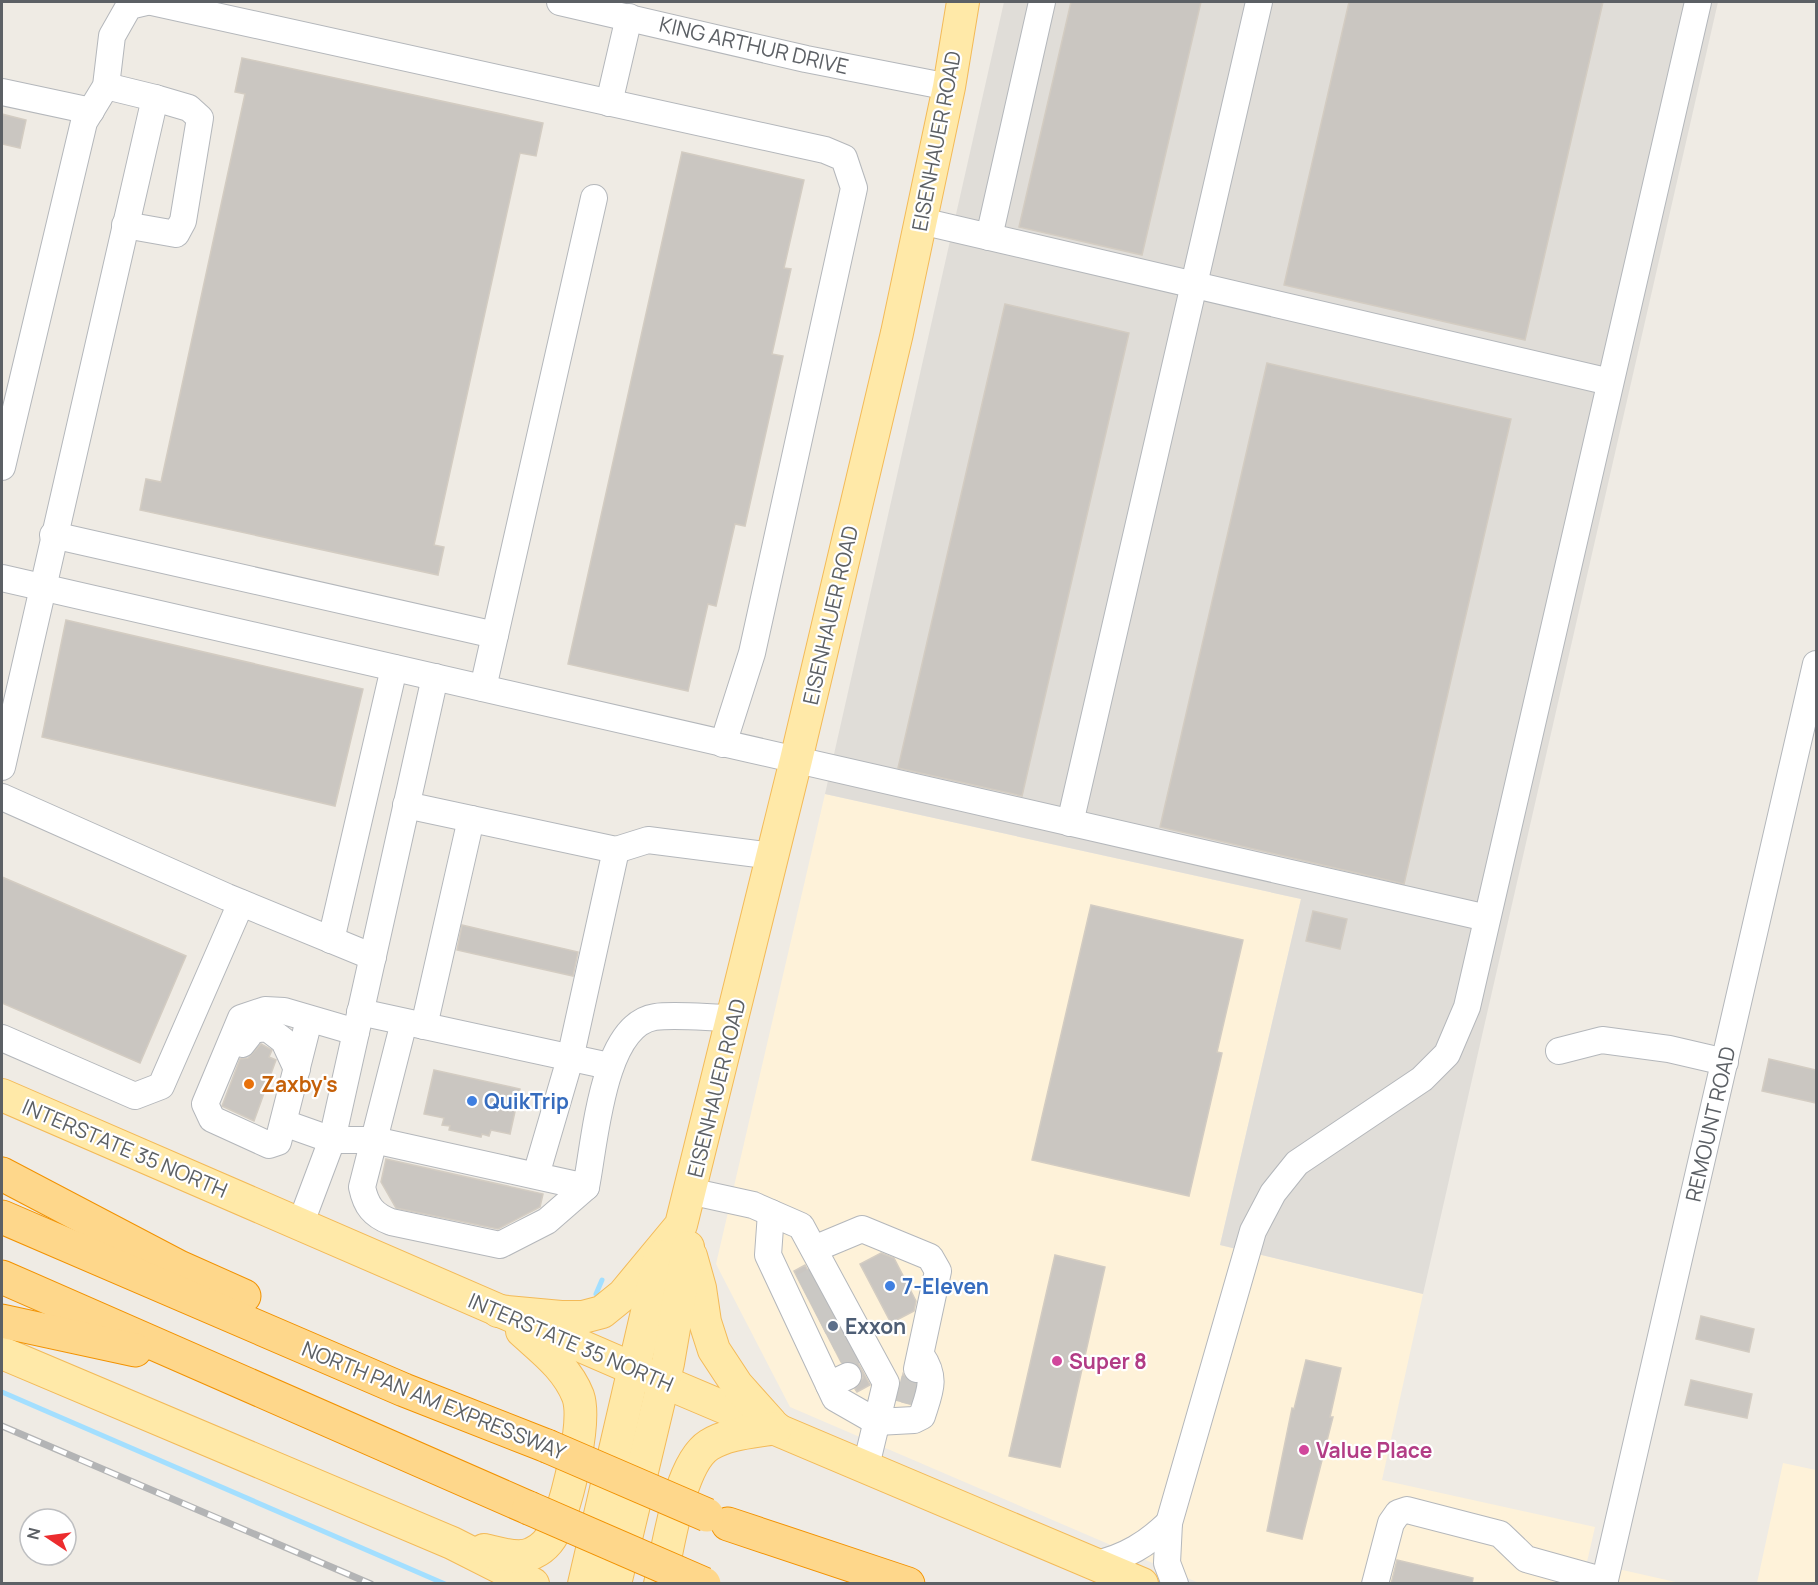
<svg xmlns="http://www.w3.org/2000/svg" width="1818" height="1585" font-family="Manrope,sans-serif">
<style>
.commercial{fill:#fef2d9}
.industrial{fill:#e0ddd8}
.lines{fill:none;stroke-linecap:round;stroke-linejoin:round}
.stream{stroke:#a3dfff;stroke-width:5}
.building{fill:#cac6c1;stroke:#d3ccc2;stroke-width:1.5}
.minor-tunnel{stroke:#cac8c4;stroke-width:26;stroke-dasharray:26 13;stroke-linecap:butt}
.minor-casing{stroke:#b4b7bb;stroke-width:28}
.major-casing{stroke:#f3ba58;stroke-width:34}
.highway-casing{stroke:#f29200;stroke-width:35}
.minor{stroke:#fff;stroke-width:26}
.major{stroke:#ffe9a8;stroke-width:32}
.highway{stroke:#fed78b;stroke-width:33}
.rail-casing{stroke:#b3b4b5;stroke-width:7}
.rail{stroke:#fff;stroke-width:4.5;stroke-dasharray:14;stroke-linecap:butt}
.highway-bridge-casing{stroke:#f29200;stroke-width:35;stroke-linecap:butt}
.highway-bridge{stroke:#fed78b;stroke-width:33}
.food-dot{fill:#e8710a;stroke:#fff;stroke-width:2}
.shop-dot{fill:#3f7fe0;stroke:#fff;stroke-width:2}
.service-dot{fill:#5c6f8a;stroke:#fff;stroke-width:2}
.hotel-dot{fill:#d1479c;stroke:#fff;stroke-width:2}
.labels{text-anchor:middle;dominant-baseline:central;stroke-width:4.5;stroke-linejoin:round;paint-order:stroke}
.street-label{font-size:21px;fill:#5c6065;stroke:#fff}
.food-label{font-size:21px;font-weight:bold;fill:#c56008;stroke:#fff;text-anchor:start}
.shop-label{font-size:21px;font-weight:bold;fill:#366cbe;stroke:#fff;text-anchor:start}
.service-label{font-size:21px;font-weight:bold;fill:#4e5e75;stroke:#fff;text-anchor:start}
.hotel-label{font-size:21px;font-weight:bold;fill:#b23c85;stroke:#fff;text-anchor:start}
</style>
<rect width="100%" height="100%" fill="#efebe4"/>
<g class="commercial">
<polygon points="825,794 1301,899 1220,1245 1423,1294 1382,1480 1595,1527 1587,1562 1680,1583 1199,1583 790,1407 716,1264"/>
<polygon points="1783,1463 1816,1470 1816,1583 1757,1583"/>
</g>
<polygon class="industrial" points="1004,2 1718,2 1423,1294 1220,1245 1301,899 825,794"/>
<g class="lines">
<g class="stream">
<polyline points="596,1294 602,1280"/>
<polyline points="2,1392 445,1584"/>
</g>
</g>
<g class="building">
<polygon points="1071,2 1201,2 1142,255 1019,227"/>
<polygon points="1349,2 1603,2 1525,340 1284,285"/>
<polygon points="242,58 543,123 536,156 520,153 434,545 444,547 438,575 140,510 146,479 161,482 245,94 235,92"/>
<polygon points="2,114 26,120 20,148 2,144"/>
<polygon points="682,152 804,180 784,268 791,269 772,354 783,356 745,526 735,524 716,606 708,604 688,691 568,664"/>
<polygon points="1005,304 1129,333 1022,796 898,768"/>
<polygon points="1267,363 1511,419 1404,884 1160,827"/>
<polygon points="66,620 363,689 335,806 42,737"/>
<polygon points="2,877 186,956 140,1063 2,1003"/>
<polygon points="1091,905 1243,940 1217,1052 1222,1053 1189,1196 1032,1160"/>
<polygon points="1313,911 1347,919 1340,949 1306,941"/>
<polygon points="462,925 578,952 573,976 457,950"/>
<polygon points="261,1044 272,1050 269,1057 276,1060 254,1121 222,1106 240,1059 248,1058"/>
<polygon points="1769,1059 1816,1070 1816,1103 1762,1091"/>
<polygon points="434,1070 520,1089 510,1134 491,1130 489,1136 482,1134 481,1137 449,1130 450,1126 442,1125 444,1118 424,1114"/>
<polygon points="386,1159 543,1194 540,1207 498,1229 396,1208 381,1182"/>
<polygon points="881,1253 894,1258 916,1301 914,1311 891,1323 860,1264"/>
<polygon points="1055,1255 1105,1267 1060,1467 1009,1456"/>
<polygon points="805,1265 870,1385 857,1392 855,1389 863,1378 861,1369 850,1361 841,1362 794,1271"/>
<polygon points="1701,1316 1754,1329 1749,1352 1696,1339"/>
<polygon points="1306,1360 1341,1368 1330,1417 1333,1417 1302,1539 1267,1531 1292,1408 1294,1409"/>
<polygon points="903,1374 907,1380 915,1384 910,1404 902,1402 905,1388 901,1387"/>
<polygon points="1691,1380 1752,1394 1747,1418 1685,1405"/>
<polygon points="1397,1560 1473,1578 1472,1584 1391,1584"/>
</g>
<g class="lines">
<g class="minor-tunnel">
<polyline points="802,1287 818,1279"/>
<polyline points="811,1304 827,1296"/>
<polyline points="820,1322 837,1314"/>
<polyline points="829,1339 845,1331"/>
<polyline points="839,1358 856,1350"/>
<polyline points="908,1404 916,1372"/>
</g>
<g class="minor-casing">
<g id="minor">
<polyline points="152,2 825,150 844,158 854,188 847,220 752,653 723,744"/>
<polyline points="560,2 806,59 949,87"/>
<polyline points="2,92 91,111"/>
<polyline points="609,103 629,17"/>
<polyline points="921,221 1610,382"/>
<polyline points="125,225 176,234 183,221 200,118 189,108 155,98"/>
<polyline points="989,237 1042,2"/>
<polyline points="2,467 84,122 106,86 112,36 129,6 146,2"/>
<polyline points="53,535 495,635"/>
<polyline points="2,578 1487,918"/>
<polyline points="483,688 594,198"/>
<polyline points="2,767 155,98 106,86"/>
<polyline points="2,797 227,897 373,957"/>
<polyline points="406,805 616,850 648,840 773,856"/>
<polyline points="1070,823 1259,2"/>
<polyline points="331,940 394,668"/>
<polyline points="360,1012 609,1066"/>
<polyline points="309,1020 278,1142 269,1145 212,1119 205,1104 241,1018 265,1010 284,1011 356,1032"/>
<path d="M404,1022L362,1187C366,1206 373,1215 391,1222L500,1245L547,1221L586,1187"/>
<polyline points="424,1026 471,819"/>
<polyline points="2,1038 135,1096 161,1086 241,903"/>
<polyline points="242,1044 253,1030 267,1028 284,1041 297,1069"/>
<polyline points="1559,1051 1602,1040 1669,1049 1725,1062"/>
<path d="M284,1123L332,1140H374L586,1187C595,1143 602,1025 655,1017C675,1014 711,1018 734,1018"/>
<polyline points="536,1175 570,1059 616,850"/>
<polyline points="689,1191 753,1205 801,1226 886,1383 866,1466"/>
<path d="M771,1213L768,1255L835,1398L877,1422L914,1420L922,1416C930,1391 937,1378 921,1355"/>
<polyline points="300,1225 332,1140 435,677"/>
<polyline points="814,1249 862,1229 930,1257 938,1271 917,1369"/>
<polyline points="829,1385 848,1376"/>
<path d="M1096,1564C1126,1557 1147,1544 1169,1523"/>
<polyline points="1175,1584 1167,1563 1169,1523 1253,1231 1273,1193 1297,1163 1422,1079 1447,1054 1467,1007 1698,2"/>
<polyline points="1375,1584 1391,1523 1398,1513 1407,1510 1500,1534 1526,1559 1605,1581"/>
<polyline points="1604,1584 1816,664"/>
</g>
</g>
<g class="major-casing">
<g id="major">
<polyline points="2,1095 664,1382 1142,1584"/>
<polyline points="691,1256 700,1288 705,1322 714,1350 737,1385 771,1423"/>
<polyline points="498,1311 561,1317 583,1317 602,1312 623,1295 681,1225 796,760 897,333 949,87 963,2"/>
<polyline points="2,1353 452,1543 533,1584"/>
<path d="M484,1550C499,1553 519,1561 533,1553C546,1547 554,1535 558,1522C568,1495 587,1422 578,1396C567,1368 544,1351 522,1331"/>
<polyline points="584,1584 660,1256"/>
<polyline points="615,1584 668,1363 688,1247"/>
<path d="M660,1584C668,1549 679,1464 709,1445C728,1433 754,1432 776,1428"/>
</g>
</g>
<g class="highway-casing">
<g id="highway">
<polyline points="2,1174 179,1267 244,1296"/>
<polyline points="2,1217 404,1390 547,1446"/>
<polyline points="2,1277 529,1508"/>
<polyline points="2,1321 135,1350"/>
<polyline points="728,1524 908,1584"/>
</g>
</g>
<use href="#minor" class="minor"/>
<use href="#major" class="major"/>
<use href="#highway" class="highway"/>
<g class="rail-casing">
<polyline id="rail" points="2,1426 371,1584"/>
</g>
<use href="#rail" class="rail"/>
<g class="highway-bridge-casing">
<g id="highway-bridge">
<polyline points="547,1446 707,1515"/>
<polyline points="529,1508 704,1584"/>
</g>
</g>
<use href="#highway-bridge" class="highway-bridge"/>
</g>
<circle class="food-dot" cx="249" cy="1084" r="6"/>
<g class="shop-dot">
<circle cx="472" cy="1101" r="6"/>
<circle cx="890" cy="1286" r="6"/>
</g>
<circle class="service-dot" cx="833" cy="1326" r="6"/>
<g class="hotel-dot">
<circle cx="1057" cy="1361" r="6"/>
<circle cx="1304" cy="1450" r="6"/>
</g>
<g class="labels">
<g class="street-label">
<text transform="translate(754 45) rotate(13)">KING ARTHUR DRIVE</text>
<text transform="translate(936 141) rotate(-79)">EISENHAUER ROAD</text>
<text transform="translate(830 615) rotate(-77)">EISENHAUER ROAD</text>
<text transform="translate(716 1088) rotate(-76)">EISENHAUER ROAD</text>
<text transform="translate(1710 1124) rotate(-77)">REMOUNT ROAD</text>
<text transform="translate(125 1148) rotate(23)">INTERSTATE 35 NORTH</text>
<text transform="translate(571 1342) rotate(23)">INTERSTATE 35 NORTH</text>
<text transform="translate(434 1400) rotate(22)">NORTH PAN AM EXPRESSWAY</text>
</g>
<g class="food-label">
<text x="261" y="1084">Zaxby's</text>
</g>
<g class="shop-label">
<text x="484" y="1101">QuikTrip</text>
<text x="902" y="1286">7-Eleven</text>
</g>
<g class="service-label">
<text x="845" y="1326">Exxon</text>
</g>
<g class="hotel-label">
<text x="1069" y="1361">Super 8</text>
<text x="1316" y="1450">Value Place</text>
</g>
</g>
<rect width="1818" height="1585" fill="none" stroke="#5c6065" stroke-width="6"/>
<g transform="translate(48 1537) rotate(283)"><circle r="28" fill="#ffffff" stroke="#bebfc1" stroke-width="1.5"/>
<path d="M0-4.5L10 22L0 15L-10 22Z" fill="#ec2c2e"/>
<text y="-9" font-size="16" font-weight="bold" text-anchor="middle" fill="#5c6065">N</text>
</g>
</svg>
